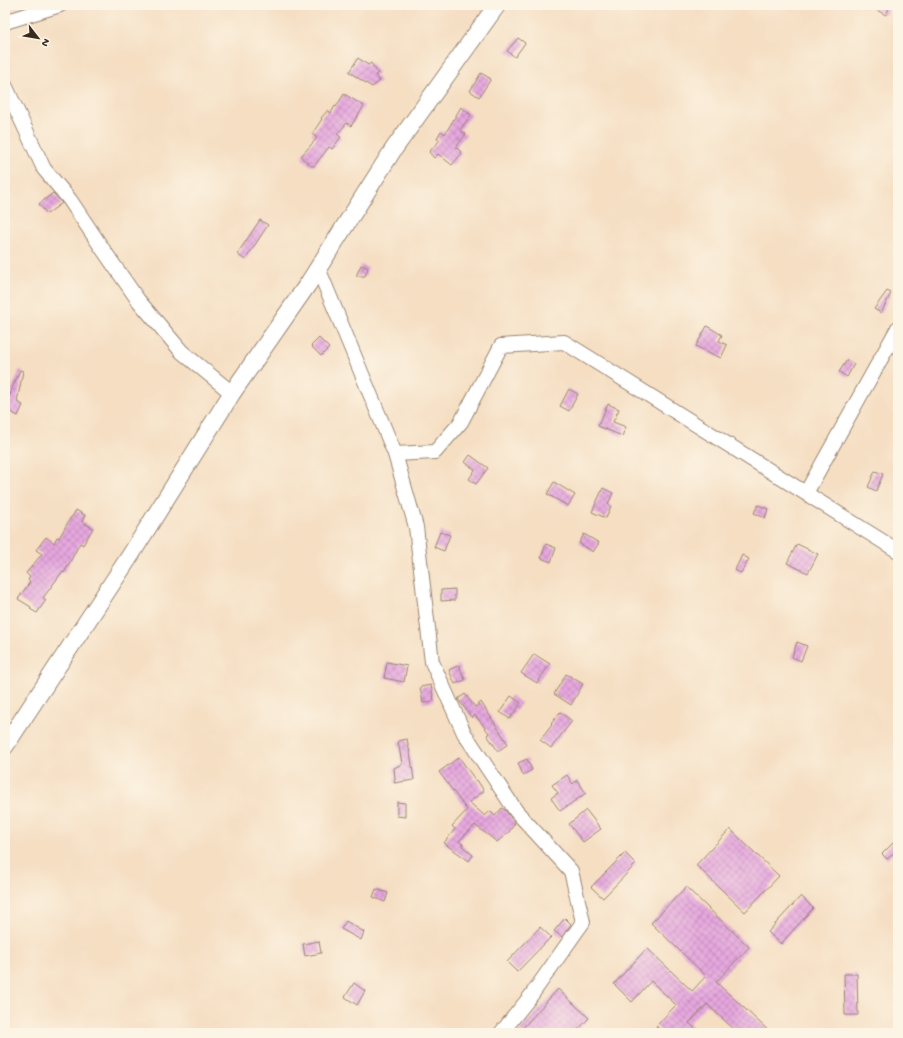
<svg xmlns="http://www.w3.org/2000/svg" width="903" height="1038" font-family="'Gochi Hand',sans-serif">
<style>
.building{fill:url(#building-cross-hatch)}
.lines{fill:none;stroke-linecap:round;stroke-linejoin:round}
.minor-casing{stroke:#988470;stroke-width:16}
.major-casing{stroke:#988470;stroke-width:19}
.minor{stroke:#fff;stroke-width:14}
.major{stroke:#fff;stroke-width:17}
</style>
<defs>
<pattern id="building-cross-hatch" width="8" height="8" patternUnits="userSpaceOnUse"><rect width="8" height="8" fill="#e6a7df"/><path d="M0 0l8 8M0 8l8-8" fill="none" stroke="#bc88b4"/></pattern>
</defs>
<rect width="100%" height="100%" fill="#fcf5e5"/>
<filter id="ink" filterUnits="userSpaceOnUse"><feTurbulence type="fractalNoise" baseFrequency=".025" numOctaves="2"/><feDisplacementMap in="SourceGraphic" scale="8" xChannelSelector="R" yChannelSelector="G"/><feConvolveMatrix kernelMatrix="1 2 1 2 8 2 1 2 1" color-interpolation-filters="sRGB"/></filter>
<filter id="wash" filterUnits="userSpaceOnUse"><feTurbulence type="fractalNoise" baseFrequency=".012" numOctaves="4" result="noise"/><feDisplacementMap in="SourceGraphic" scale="16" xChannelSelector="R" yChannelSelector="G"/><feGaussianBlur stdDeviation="0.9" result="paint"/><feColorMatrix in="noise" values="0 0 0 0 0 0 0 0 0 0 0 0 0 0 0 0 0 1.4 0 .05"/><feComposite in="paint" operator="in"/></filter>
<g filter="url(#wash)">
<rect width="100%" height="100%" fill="#f5dec2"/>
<g id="blocks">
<g class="building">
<polygon points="867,5 884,5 889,8 886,15"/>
<polygon points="518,38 525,43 515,57 507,51"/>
<polygon points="358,58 368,65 371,63 378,73 375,75 380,81 372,87 349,72"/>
<polygon points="481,73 491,79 479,97 470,91"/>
<polygon points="344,94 364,106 351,126 347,123 337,134 341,137 332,149 329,147 314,166 311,166 302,158 302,155 317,138 312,134 322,119 321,118 328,110 331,113 335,106 336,107"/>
<polygon points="461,107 471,115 460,130 466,134 456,147 462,153 452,165 438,154 434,158 429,152 440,140 437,138 441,131 445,134"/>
<polygon points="53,193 62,203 47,214 39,204"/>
<polygon points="260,220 268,225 245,260 237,254"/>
<polygon points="361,265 368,268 365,276 356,276"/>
<polygon points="887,291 891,293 881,313 874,309"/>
<polygon points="707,326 722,335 719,341 727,345 721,358 712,354 712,355 696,346"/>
<polygon points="319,338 329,348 321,356 311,346"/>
<polygon points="847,360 854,364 847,377 839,372"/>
<polygon points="20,370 23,371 17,402 23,405 18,416 5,409 5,405 11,393 10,393"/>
<polygon points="569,389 578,394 569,411 560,406"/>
<polygon points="608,404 619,409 613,422 626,427 622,436 598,426"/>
<polygon points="470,455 488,468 476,484 469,479 475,470 465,462"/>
<polygon points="875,471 883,474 876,491 868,487"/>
<polygon points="554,482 575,495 568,506 547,494"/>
<polygon points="603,488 613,493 608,504 611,506 606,518 592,512"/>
<polygon points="758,505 768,509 765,518 754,513"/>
<polygon points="76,510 85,515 82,522 93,528 83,545 80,543 64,573 62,572 43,598 46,600 37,613 30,609 31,607 18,599 30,582 28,580 30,577 26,573 42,554 36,550 46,537 54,543 57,537 59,538 71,517 72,517"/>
<polygon points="440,532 450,535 444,551 434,547"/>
<polygon points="584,534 599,543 593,552 579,543"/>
<polygon points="546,544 556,548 551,562 541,558"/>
<polygon points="797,544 818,554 808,573 787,563"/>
<polygon points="742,555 749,559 741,573 735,570"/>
<polygon points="455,589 455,600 441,601 441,590"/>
<polygon points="797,642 807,646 801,661 792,657"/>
<polygon points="534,654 550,664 537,683 521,673"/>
<polygon points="387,662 407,666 404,682 384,678"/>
<polygon points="459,665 465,680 455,684 449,670"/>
<polygon points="566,674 583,684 571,705 554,694"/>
<polygon points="431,685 434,701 423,703 420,687"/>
<polygon points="465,694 475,707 481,702 508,744 498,751 487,735 489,733 475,715 472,718 458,699"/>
<polygon points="511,696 521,703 510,719 500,712"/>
<polygon points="560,712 572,721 551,748 540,740 552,725 551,724"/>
<polygon points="407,739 411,758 414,780 394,783 395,779 394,768 402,764 398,741"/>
<polygon points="459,757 476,781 477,780 484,791 469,802 485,816 490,811 495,816 502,808 506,811 515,823 509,832 497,842 475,825 459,841 463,844 462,846 473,855 469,861 444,843 455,829 452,826 467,810 439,772"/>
<polygon points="527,759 532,770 523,775 518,763"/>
<polygon points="567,775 573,784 577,780 586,793 560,811 551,798 558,793 552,785"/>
<polygon points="397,802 405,803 405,817 397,816"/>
<polygon points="586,810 601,829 583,842 569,824"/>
<polygon points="730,829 779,876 745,912 696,865"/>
<polygon points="898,838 898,849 887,859 882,854"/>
<polygon points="625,853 636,864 603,898 591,887"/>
<polygon points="686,887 749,947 716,982 771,1033 738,1033 707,1004 689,1023 700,1033 664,1033 656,1026 676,1005 651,981 632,1002 614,984 647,948 692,991 706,976 651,923"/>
<polygon points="376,889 388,893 385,902 373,897"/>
<polygon points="801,896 813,908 781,944 768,932"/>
<polygon points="565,918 571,924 562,937 554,931"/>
<polygon points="346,921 364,932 361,940 341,929"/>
<polygon points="540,927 551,937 517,972 507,962"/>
<polygon points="319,941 321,953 305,956 303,944"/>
<polygon points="844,974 857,974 858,1015 845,1015"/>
<polygon points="354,983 365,991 357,1005 345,997"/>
<polygon points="558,989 589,1018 575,1033 518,1033"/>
</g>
</g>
</g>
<g filter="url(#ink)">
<use href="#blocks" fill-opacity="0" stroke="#988470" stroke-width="1"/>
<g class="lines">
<g class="minor-casing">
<g id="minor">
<polyline points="5,22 60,5"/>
<polyline points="5,85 44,169 70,200 102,248 138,300 182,352 232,393"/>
<polyline points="318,268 395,454 435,452 461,422 501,346 564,342 898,551"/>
<polyline points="395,454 416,527 432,662 464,733 516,811 571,871 583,922 530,997 501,1033"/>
<polyline points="806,493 898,328"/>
</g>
</g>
<g class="major-casing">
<polyline id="major" points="5,746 130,556 232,393 308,284 393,150 497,5"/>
</g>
<use href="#minor" class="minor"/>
<use href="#major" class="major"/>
</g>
</g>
<rect width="903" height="1038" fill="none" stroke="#fcf5e5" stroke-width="20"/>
<g transform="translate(38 38) rotate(121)" stroke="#fcf5e5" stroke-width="3" paint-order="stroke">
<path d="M0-3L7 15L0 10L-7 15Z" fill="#3b2a1e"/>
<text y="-6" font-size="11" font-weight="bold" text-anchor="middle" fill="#3b2a1e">N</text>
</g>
</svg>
